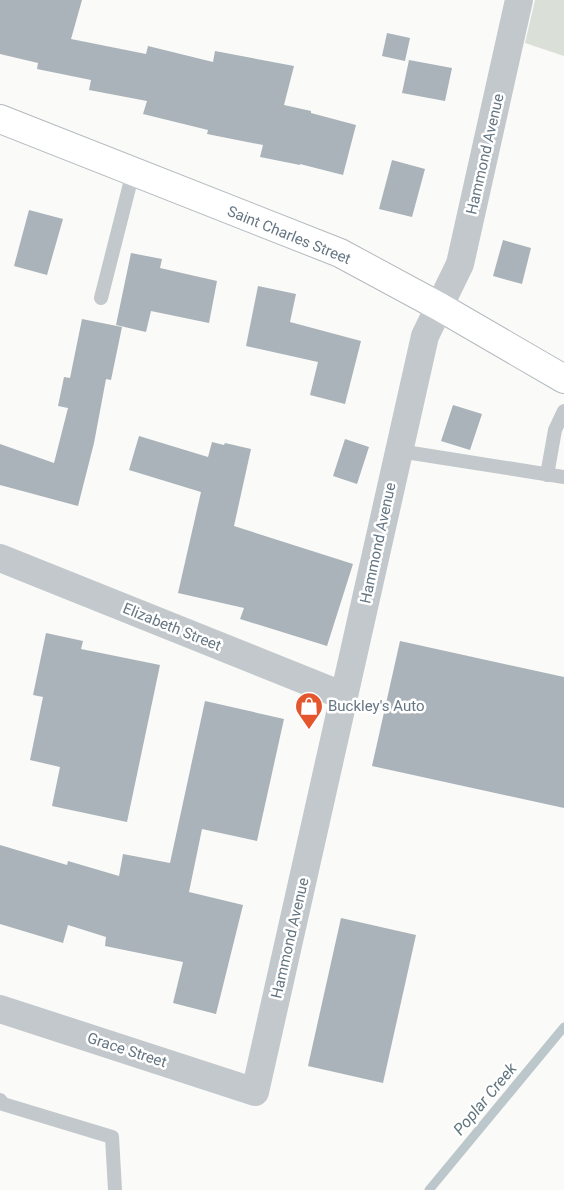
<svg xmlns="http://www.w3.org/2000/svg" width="564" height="1190" font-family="Roboto,sans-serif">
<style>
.green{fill:#dadfd7}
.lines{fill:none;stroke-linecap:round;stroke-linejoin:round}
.stream{stroke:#bbc7cb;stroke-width:9}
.building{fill:#aab3b9}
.secondary-casing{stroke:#b3babf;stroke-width:30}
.lane{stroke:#c3c8cc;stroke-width:14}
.street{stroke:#c3c8cc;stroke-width:28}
.secondary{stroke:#fff;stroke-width:28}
.labels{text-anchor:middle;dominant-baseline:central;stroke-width:5;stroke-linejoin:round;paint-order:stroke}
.street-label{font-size:15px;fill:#657683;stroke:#fff}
.poi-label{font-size:15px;fill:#657683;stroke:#fff;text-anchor:start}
.water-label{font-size:16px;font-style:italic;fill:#60757c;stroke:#fff}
</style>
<rect width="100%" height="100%" fill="#fafaf8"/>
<polygon class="green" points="535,0 564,0 564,56 525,43"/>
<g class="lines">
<polyline class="stream" points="429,1190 564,1027"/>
</g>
<g class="building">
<polygon points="0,0 82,0 71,39 146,54 148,46 213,62 215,51 294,66 284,105 311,111 311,113 356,125 343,175 300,164 300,165 260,157 263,145 207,134 208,130 143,114 147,101 89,90 91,80 37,69 38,63 0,54"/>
<polygon points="387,33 410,38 405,61 382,56"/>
<polygon points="409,60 452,68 445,101 402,93"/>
<polygon points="392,160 425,169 412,217 379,209"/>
<polygon points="29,210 63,219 47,275 14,266"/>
<polygon points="503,240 531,248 522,284 493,276"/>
<polygon points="131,253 162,259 160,268 217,281 209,323 151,311 146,332 116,325"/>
<polygon points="258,286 296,294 290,322 361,341 345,404 310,395 318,362 246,346"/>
<polygon points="82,319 122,327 111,380 106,379 94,443 78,506 0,485 0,444 54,463 68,408 58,406 64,377 70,378"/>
<polygon points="453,405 482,414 470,450 441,441"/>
<polygon points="139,436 208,457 212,442 224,445 225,443 251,449 234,526 353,564 327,646 240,619 244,608 178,593 201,492 129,470"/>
<polygon points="345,439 369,447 357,484 333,476"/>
<polygon points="46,633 83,641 81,649 160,665 127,822 52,806 60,767 30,760 43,697 33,695"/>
<polygon points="400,641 564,677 564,808 372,766"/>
<polygon points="205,701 284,719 257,841 202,829 189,892 243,905 216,1014 173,1003 183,962 105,946 106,937 68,925 63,943 0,924 0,845 67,865 68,861 119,876 123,854 170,863"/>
<polygon points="341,918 416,935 383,1083 308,1066"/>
</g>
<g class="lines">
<g class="secondary-casing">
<polyline id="secondary" points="0,119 340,253 440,307 564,379"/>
</g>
<g class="lane">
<polyline points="101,298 133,172"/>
<polyline points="399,451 564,477"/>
<polyline points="547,475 555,430 564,411"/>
<polyline points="0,1100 3,1104 112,1137 115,1190"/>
</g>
<g class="street">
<polyline points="0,558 344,696"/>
<polyline points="0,1009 255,1092 425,336 460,264 519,0"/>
</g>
<use href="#secondary" class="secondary"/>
</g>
<defs>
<g id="shop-pin" transform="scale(1.4375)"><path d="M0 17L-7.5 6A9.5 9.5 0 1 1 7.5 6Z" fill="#e4572e" stroke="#fff"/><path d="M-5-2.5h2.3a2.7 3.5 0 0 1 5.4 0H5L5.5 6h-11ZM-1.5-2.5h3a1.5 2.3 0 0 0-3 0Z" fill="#fff"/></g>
</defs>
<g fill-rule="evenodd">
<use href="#shop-pin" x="309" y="706"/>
</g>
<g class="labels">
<g class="street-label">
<text transform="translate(485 154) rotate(-77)">Hammond Avenue</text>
<text transform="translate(289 235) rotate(22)">Saint Charles Street</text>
<text transform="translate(378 543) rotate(-78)">Hammond Avenue</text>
<text transform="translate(172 627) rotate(22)">Elizabeth Street</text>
<text transform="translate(290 938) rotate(-77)">Hammond Avenue</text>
<text transform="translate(127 1050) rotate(18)">Grace Street</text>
</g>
<g class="poi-label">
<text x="328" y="706">Buckley's Auto</text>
</g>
<g class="water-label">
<text transform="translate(485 1099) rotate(-50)">Poplar Creek</text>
</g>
</g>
</svg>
